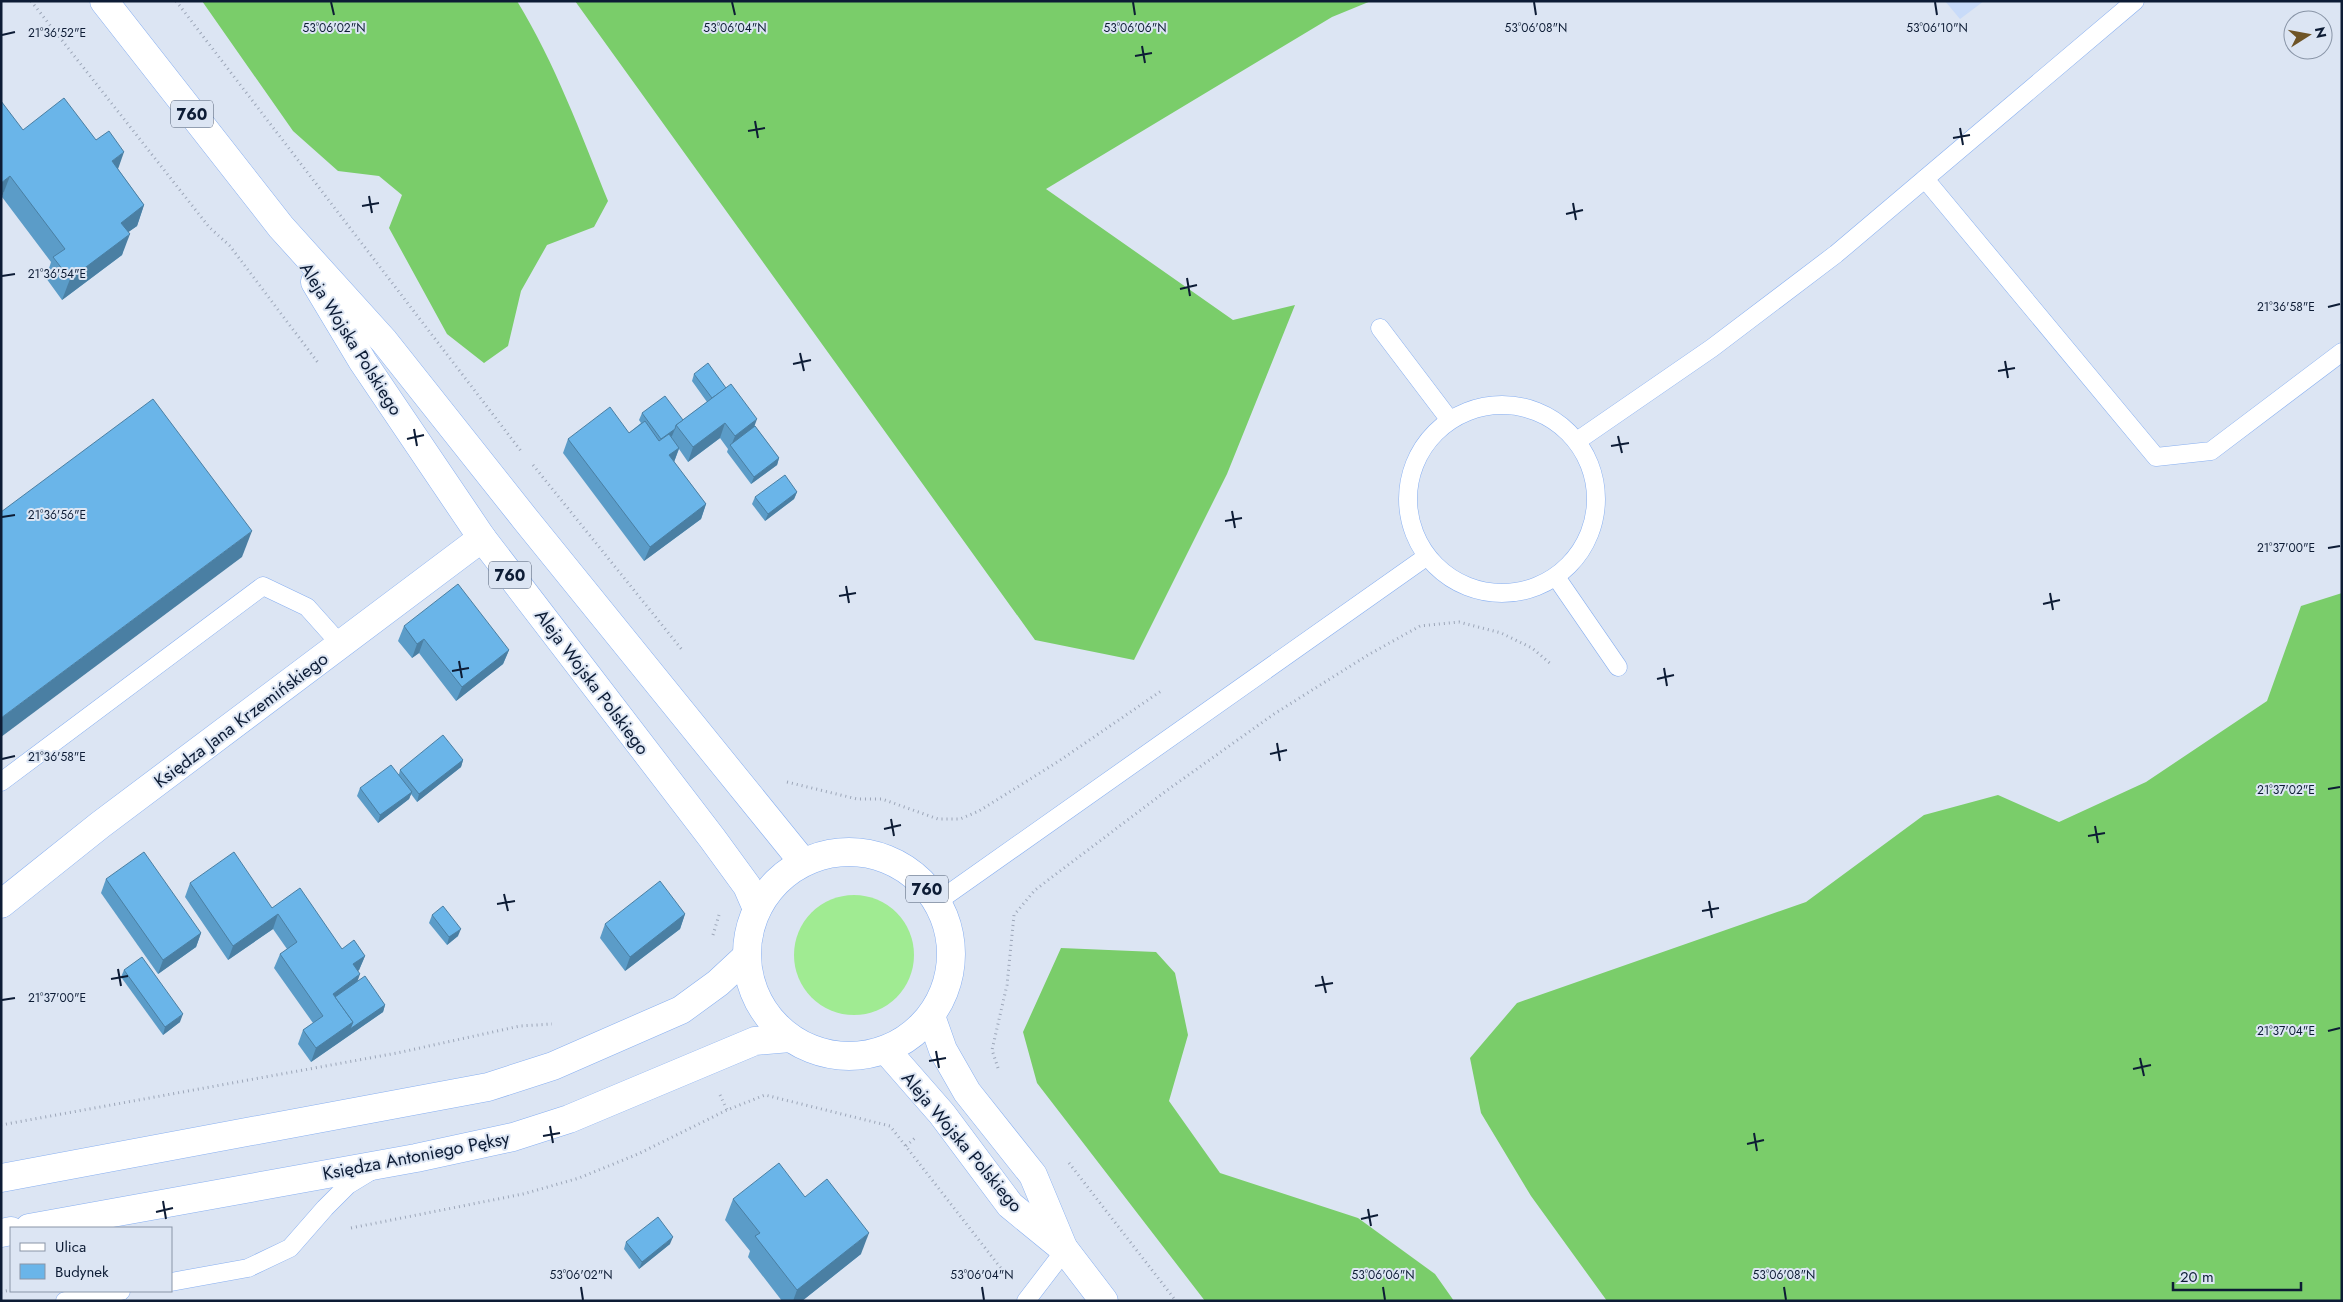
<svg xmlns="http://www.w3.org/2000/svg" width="2343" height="1302" font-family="Jost,sans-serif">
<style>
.built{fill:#c8dbf9}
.green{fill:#a0eb92}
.forest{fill:#7acd6a}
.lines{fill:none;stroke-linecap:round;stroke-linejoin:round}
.service-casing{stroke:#87aff1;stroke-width:19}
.minor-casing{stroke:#87aff1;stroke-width:29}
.secondary-casing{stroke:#87aff1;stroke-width:29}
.primary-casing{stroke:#87aff1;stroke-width:29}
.path{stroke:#9ca6b8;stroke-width:3;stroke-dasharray:1 4;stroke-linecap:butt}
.service{stroke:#fff;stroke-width:18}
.minor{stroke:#fff;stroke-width:28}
.secondary{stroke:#fff;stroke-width:28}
.primary{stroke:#fff;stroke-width:28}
.wall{fill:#5b9cc8}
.shaded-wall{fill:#4a7fa3}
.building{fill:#6ab5e9;stroke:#4a7fa3}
.ticks{fill:none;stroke:#0d1c35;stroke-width:2}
.labels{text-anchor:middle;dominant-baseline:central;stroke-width:4;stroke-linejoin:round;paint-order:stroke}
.shield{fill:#dce5f3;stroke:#4b586e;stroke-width:1}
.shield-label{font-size:16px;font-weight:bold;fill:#0d1c35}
.street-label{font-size:18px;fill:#0d1c35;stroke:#dce5f3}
.ticks-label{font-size:12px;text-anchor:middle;fill:#0d1c35;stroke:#dce5f3;stroke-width:4;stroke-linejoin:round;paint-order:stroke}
</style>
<rect width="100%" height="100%" fill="#dce5f3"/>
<polygon class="built" points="1945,1 1984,1 1960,19"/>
<circle class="green" cx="854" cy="955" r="60"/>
<g class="forest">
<path d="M202,1H517C555,63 581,134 608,201L594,227L547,245L521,291L508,346L484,363L447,334L389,228L402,195L379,176L338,171L293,131Z"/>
<polygon points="575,1 1371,1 1332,17 1046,189 1233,320 1295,305 1227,474 1134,660 1035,640"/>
<polygon points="2342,593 2342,1301 1607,1301 1531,1196 1481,1113 1470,1058 1517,1003 1806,902 1924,815 1998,795 2059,822 2146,782 2267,701 2301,606"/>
<polygon points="1061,948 1156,952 1175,973 1188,1035 1169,1101 1220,1173 1358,1218 1435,1274 1454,1301 1205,1301 1037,1083 1023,1032"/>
</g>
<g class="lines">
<g class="service-casing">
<g id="service">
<polyline points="1925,179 2156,457 2211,451 2342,352"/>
<polyline points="1380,328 1449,419"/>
<circle cx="1502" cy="499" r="94"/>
<polyline points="1577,441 1712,348 1836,254 2135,1"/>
<polyline points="1556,577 1618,667"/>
<polyline points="1,782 263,586 307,607 341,645"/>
<polyline points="937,902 1426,557"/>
<polyline points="171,1282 248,1268 290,1248 325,1208 348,1185 371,1171"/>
<polyline points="65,1301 121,1291"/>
<polyline points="1026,1301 1065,1250"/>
</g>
</g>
<g class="minor-casing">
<polyline id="minor" points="1,904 100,825 482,538"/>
</g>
<g class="secondary-casing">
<g id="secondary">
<polyline points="1,1178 488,1087 553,1066 681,1010 718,983 746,957"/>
<polyline points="29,1228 416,1158 513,1137 569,1119 755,1041 790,1038"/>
<polyline points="1,1233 11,1231"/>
</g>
</g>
<g class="primary-casing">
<g id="primary">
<polyline points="104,1 281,227 384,341 526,520 803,862"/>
<polyline points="315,282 363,362 482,538 712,838 747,886 757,909"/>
<circle cx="849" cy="954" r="102"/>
<polyline points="931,1016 943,1050 967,1092 1033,1175 1063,1247"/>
<polyline points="886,1050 942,1114 1010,1205 1065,1250 1104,1301"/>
</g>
</g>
<g class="path">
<polyline points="31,1 209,227 230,246 319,364"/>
<polyline points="176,1 521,451"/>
<polyline points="533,465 683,651"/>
<polyline points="787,782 857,799 882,799 938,819 960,819 979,811 1059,761 1161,691"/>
<polyline points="713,935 719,915"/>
<polyline points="998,1068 992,1050 1007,985 1014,915 1035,890 1166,791 1274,714 1368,655 1420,626 1459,622 1501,633 1532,648 1552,665"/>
<polyline points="720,1095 727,1110"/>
<polyline points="1,1125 397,1053 520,1026 552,1024"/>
<polyline points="906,1146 915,1138"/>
<polyline points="1069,1163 1176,1301"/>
<polyline points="351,1228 523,1194 579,1178 638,1154 727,1110 765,1095 890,1126 1007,1276"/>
<polyline points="1,1292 11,1290"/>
</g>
<use href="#service" class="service"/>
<use href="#minor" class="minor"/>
<use href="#secondary" class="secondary"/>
<use href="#primary" class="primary"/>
</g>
<g class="wall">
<polygon points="23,130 118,169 144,205 137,226 128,232 122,255 62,300 46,278 51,262 2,197"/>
<polygon points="694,374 755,426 779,458 777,465 751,484 727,452 728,449 720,438 688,462 679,449 674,462 706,504 701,519 644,561 563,453 568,439 629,433 641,423 639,420 642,413 683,420 707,402 692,381"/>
<polygon points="797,492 794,499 765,521 752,504 755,497"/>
<polygon points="404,626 509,650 503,664 456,701 419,653 412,658 398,641"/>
<polygon points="463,760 461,767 417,802 411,794 409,799 378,823 357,796 360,788 399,774 400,770"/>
<polygon points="106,879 201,933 196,947 158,974 101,893"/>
<polygon points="190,883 272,908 342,949 365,956 359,970 358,971 357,982 385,1005 383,1012 311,1062 298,1044 303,1030 313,1023 274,968 280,954 287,949 273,929 228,960 185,897"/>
<polygon points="685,914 680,929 625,971 600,938 605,924"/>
<polygon points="432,915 458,936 447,945 429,923"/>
<polygon points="124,970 180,1022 163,1035 121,977"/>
<polygon points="805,1197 861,1254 802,1301 782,1301 748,1257 750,1251 725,1220 733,1199"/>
<polygon points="626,1242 670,1244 639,1269 624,1249"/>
</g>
<g class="shaded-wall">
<polygon points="124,152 117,172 112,161"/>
<polygon points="10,176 2,197 1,198 1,183"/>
<polygon points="144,205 137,226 113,243 121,223"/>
<polygon points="130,234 122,255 62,300 70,279"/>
<polygon points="757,419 752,433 731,446 735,436"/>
<polygon points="725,423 720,438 688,462 693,447"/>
<polygon points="675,429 672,436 659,446 661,439"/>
<polygon points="679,448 674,462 663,470 669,455"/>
<polygon points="779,458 777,465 751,484 754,477"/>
<polygon points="797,492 794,499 765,521 768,514"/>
<polygon points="706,504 701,519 644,561 650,547"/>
<polygon points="252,531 242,557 1,737 1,718"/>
<polygon points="424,639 419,653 412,658 417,644"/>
<polygon points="509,650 503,664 456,701 462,687"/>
<polygon points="463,760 461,767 417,802 419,794"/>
<polygon points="412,792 409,799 378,823 380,815"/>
<polygon points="278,914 273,929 228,960 233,946"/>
<polygon points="685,914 680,929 625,971 630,957"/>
<polygon points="461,929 458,936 447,945 449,937"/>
<polygon points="201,933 196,947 158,974 163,960"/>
<polygon points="365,956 359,970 348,979 353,964"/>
<polygon points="360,974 355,989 330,1001 333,994"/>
<polygon points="385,1005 383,1012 311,1062 316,1048 353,1022"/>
<polygon points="183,1014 180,1022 163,1035 165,1027"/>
<polygon points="869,1233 861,1254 802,1301 793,1301 797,1290"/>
<polygon points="673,1237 670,1244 639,1269 642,1262"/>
</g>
<g class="building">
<polygon points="64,98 96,140 109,131 124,152 112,161 144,205 121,223 130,234 70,279 53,257 65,249 10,176 1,183 1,101 23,130"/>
<polygon points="708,363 726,388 712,398 694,374"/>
<polygon points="731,384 757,419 735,436 725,423 693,447 676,425"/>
<polygon points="665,396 683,420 676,425 675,429 661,439 642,413"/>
<polygon points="153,399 252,531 1,718 1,512"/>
<polygon points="610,407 629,433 645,421 659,441 669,434 679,448 669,455 706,504 650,547 568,439"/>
<polygon points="755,426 779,458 754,477 730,445"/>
<polygon points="785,475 797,492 768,514 755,497"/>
<polygon points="458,584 509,650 462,687 424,639 417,644 404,626"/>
<polygon points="443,735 463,760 419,794 400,770"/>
<polygon points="391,765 412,792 380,815 360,788"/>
<polygon points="144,852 201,933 163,960 106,879"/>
<polygon points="234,852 272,908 300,888 342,949 354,940 365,956 353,964 360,974 333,994 353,1022 316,1048 303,1030 323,1016 280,954 297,942 278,914 233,946 190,883"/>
<polygon points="660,881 685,914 630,957 605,924"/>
<polygon points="443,906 461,929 449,937 432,915"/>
<polygon points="142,957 183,1014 165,1027 124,970"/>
<polygon points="365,976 385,1005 350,1029 353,1022 335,997"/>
<polygon points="779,1163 805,1197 827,1179 869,1233 797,1290 755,1236 760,1233 733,1199"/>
<polygon points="658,1217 673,1237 642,1262 626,1242"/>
</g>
<path class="ticks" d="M331,2L334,15M732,2L735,15M1133,2L1135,15M1534,2L1536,15M1935,2L1937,15M2,35L15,32M1142,46L1145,63M1135,56L1152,53M755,121L758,138M1960,128L1963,145M748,131L765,128M1953,138L1970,135M369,196L372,213M1573,203L1576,220M362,206L379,203M1566,214L1583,210M2,276L15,274M1187,278L1190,296M1180,289L1197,285M2328,307L2340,304M800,353L804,371M2005,361L2008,378M793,364L811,360M1998,371L2015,368M414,429L417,446M1618,436L1622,453M407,439L424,435M1611,446L1629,443M1232,511L1235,528M2,517L15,515M1225,521L1242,518M2328,548L2340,546M846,586L849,603M2050,593L2053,610M839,596L856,593M2043,604L2060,600M459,661L462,678M1664,668L1667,686M452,671L469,668M1657,679L1674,675M1277,743L1280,761M1270,754L1287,750M2,759L15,756M2328,789L2340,787M891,819L894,836M2095,826L2098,843M884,829L901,825M2088,836L2105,833M504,894L508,911M1709,901L1712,918M497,904L515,901M1702,911L1719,908M118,969L121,986M1322,976L1326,993M111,979L128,976M1315,986L1333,983M2,1000L15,998M2328,1031L2340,1028M936,1051L939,1068M2140,1058L2144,1076M929,1061L946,1058M2133,1069L2151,1065M550,1126L553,1143M1754,1133L1757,1151M543,1136L560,1133M1747,1144L1764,1140M163,1201L166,1219M1368,1209L1371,1226M156,1212L173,1208M1361,1219L1378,1215M581,1287L583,1300M982,1287L984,1300M1383,1287L1385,1300M1784,1287L1786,1300"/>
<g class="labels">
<g class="shield">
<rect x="171" y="100.5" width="42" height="27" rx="4"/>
<rect x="489" y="561.5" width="42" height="27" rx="4"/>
<rect x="906" y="875.5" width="42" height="27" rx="4"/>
</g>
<g class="shield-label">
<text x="192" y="114">760</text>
<text x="510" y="575">760</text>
<text x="927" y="889">760</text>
</g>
<g class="street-label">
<text transform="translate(351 339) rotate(58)">Aleja Wojska Polskiego</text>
<text transform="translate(592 682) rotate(53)">Aleja Wojska Polskiego</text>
<text transform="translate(241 720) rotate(-37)">Księdza Jana Krzemińskiego</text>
<text transform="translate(962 1142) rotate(50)">Aleja Wojska Polskiego</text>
<text transform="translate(416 1156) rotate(-11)">Księdza Antoniego Pęksy</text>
</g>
</g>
<g class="ticks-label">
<text x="334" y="32">53°06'02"N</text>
<text x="735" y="32">53°06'04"N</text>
<text x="1135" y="32">53°06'06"N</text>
<text x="1536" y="32">53°06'08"N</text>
<text x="1937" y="32">53°06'10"N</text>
<text x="57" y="37">21°36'52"E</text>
<text x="57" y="278">21°36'54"E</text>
<text x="2286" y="311">21°36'58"E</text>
<text x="57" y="519">21°36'56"E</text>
<text x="2286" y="552">21°37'00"E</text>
<text x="57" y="761">21°36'58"E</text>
<text x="2286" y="794">21°37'02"E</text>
<text x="57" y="1002">21°37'00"E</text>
<text x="2286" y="1035">21°37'04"E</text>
<text x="581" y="1279">53°06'02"N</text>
<text x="982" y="1279">53°06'04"N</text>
<text x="1383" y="1279">53°06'06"N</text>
<text x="1784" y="1279">53°06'08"N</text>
</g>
<rect width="2343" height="1302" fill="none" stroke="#0d1c35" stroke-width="5"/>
<rect x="10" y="1227" width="162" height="65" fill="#dce5f3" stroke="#8995a7"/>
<rect x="20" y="1243" width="25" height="8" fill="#ffffff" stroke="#8995a7"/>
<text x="55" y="1252" font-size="15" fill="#0d1c35">Ulica</text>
<rect x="20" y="1264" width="25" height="15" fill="#6ab5e9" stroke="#8995a7"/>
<text x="55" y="1277" font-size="15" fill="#0d1c35">Budynek</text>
<g transform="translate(2308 35) rotate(79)"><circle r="24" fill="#dce5f3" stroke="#8995a7"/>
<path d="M0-4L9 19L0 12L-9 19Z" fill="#6f5527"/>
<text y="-8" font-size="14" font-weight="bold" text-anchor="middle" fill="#0d1c35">N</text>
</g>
<path d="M2173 1282v8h128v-8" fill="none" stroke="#0d1c35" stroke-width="2.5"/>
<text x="2180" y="1282" font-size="15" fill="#0d1c35" stroke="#dce5f3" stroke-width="4" paint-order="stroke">20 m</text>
</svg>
